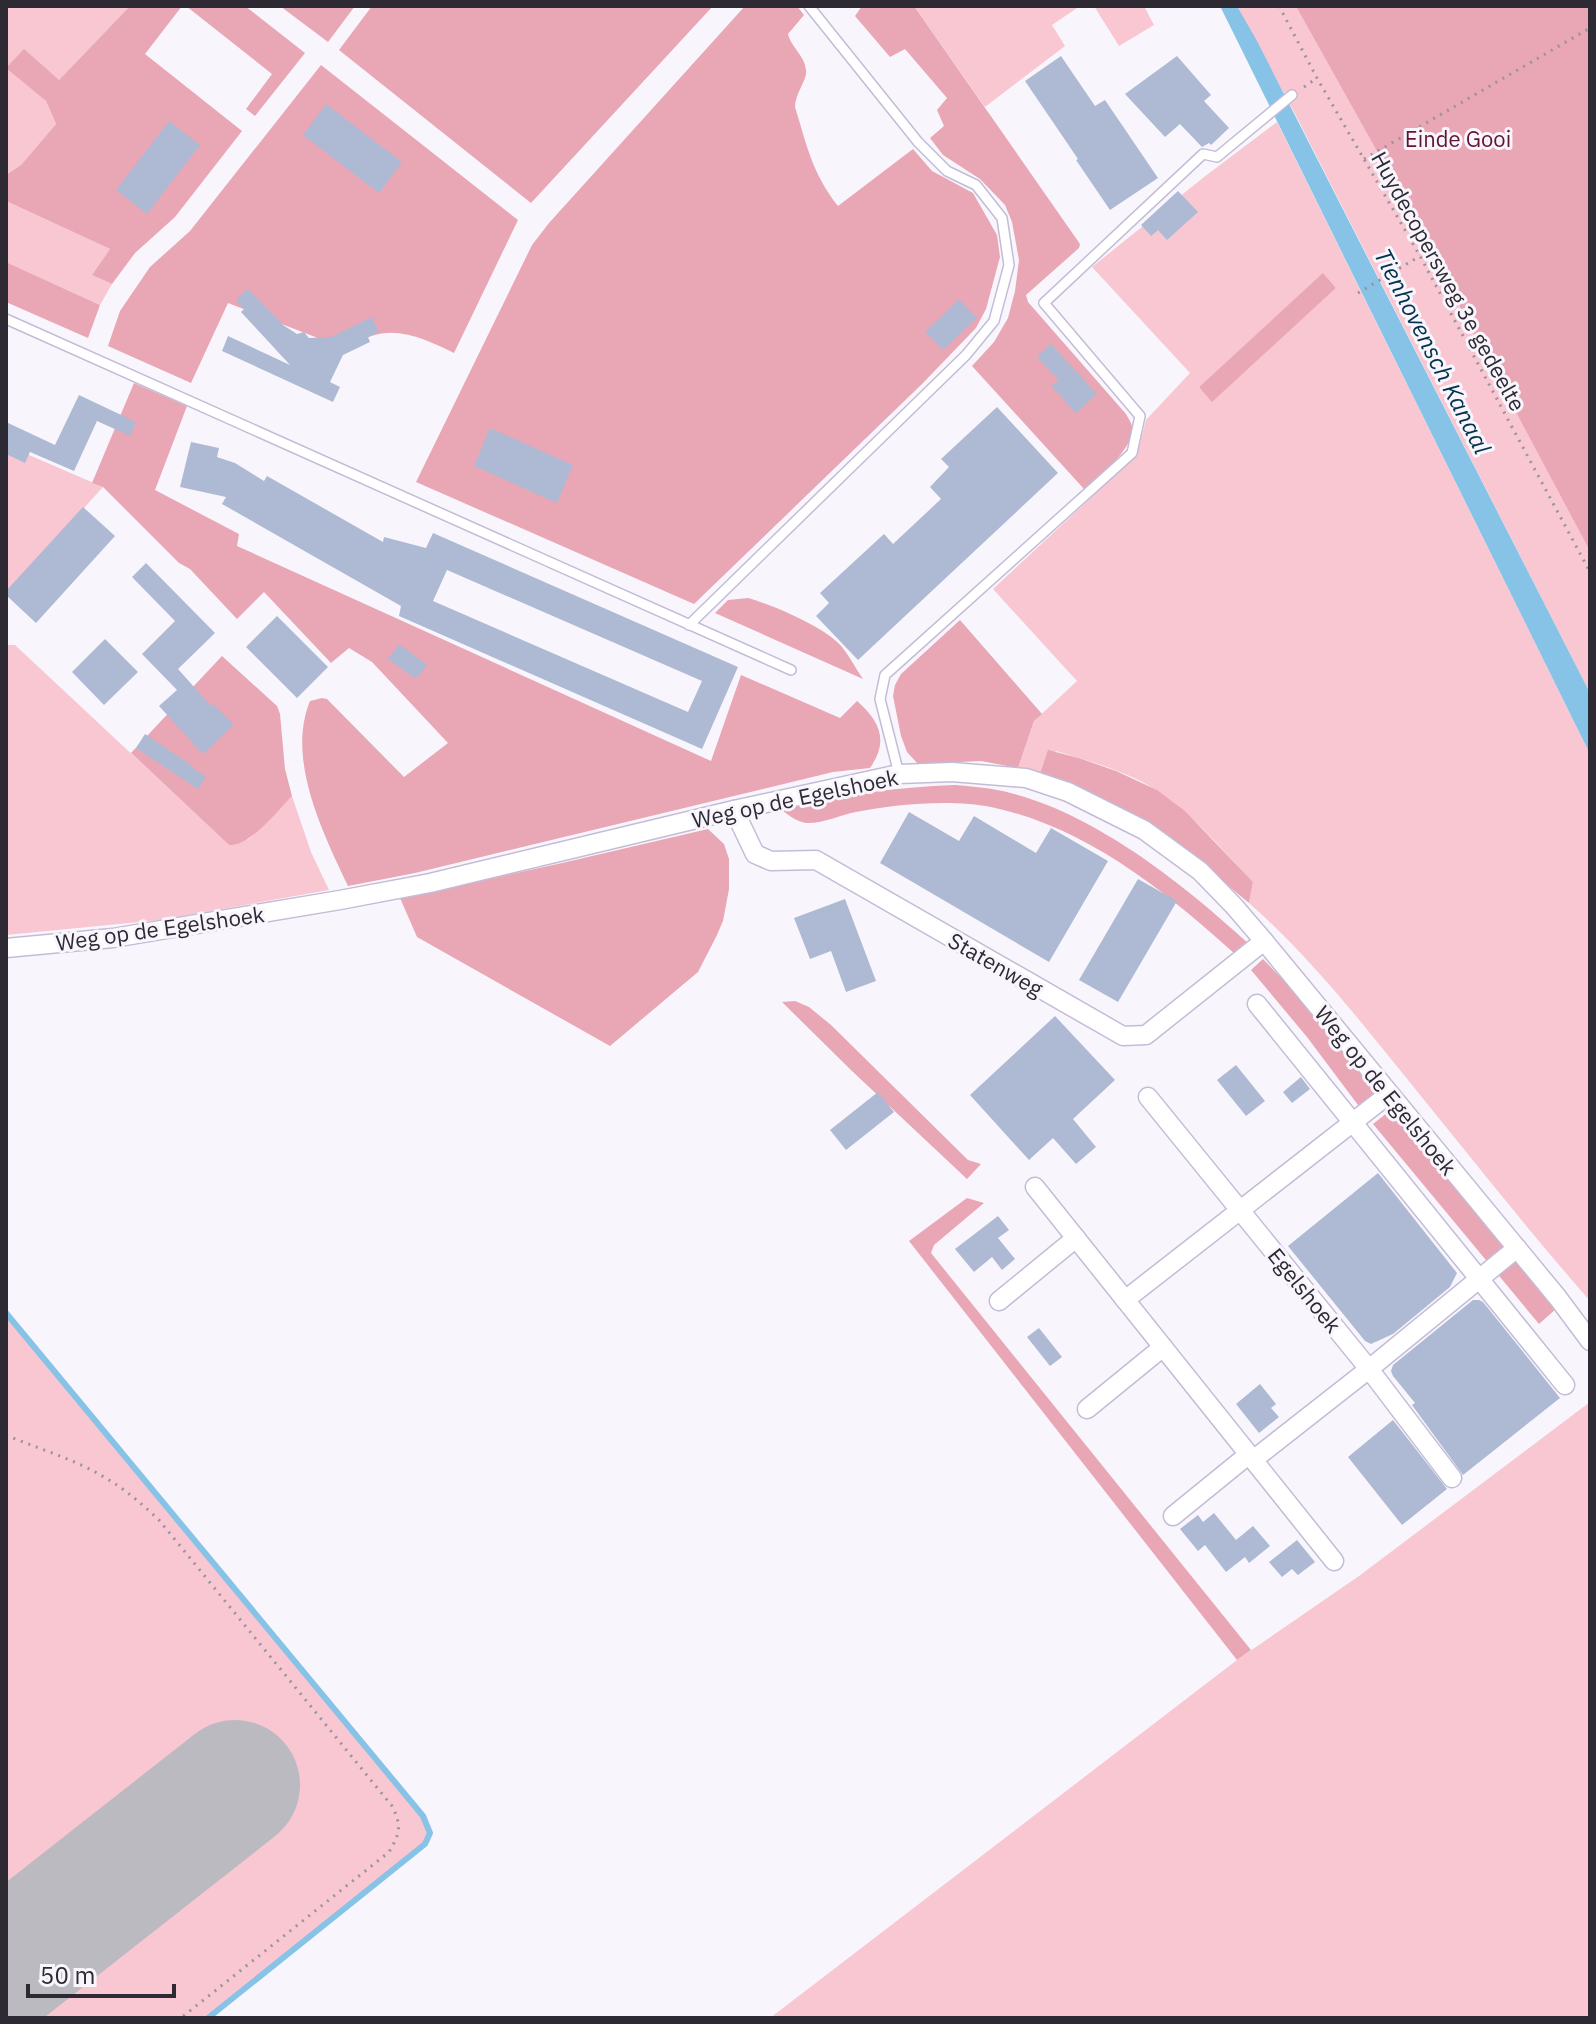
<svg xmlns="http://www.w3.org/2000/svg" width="1596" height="2024" font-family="'IBM Plex Sans',sans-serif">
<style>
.green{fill:#f9c7d1;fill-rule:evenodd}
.forest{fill:#e9a6b5}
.water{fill:#86c3e6}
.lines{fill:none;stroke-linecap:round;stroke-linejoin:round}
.stream{stroke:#86c3e6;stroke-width:6}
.runway{stroke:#bcbac1;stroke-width:130}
.building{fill:#aebad3;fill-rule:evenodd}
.lane-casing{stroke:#c4bcd7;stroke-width:12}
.street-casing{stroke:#c4bcd7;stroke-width:21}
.path{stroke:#96949c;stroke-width:3;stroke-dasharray:2 6;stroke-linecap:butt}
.lane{stroke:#fff;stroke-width:9}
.street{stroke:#fff;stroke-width:18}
.labels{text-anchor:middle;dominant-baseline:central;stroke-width:6;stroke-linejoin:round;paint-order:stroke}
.park-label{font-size:22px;fill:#61142f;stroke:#f8f6fc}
.street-label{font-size:22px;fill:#2d2a34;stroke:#f8f6fc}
.water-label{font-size:24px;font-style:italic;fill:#00334b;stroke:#f8f6fc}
</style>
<rect width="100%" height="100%" fill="#f8f6fc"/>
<g class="green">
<polygon points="10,6 130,6 59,80 6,67 46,101 56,124 21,165 6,175 6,10"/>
<polygon points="914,6 1080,6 1052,25 1065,46 985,107"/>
<polygon points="1094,6 1144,6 1154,25 1119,46"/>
<polygon points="1237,6 1590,6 1590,693 1294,112"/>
<path d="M1277,122L1590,754V1301C1527,1229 1468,1154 1408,1080C1358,1018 1308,955 1249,903L1253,882C1223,851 1195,816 1159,792C1130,772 1089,761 1056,751L1040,774L1018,768L1034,721L1077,681L993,589L1137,455L1146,420L1190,373L1092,267L1204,177ZM1323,274L1336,288L1212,401L1199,387Z"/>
<polygon points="6,201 110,249 92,275 112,284 100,305 6,262"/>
<polygon points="6,445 103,487 6,594"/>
<polygon points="6,645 15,645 229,845 249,839 292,796 311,852 329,890 160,920 6,935"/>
<polygon points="6,1313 423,1816 430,1833 425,1844 208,2018 6,2018"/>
<polygon points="1590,1402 1590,2018 770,2018 1237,1660 1359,1576"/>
</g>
<g class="forest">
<polygon points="130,6 182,6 145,54 242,131 175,217 135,253 112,284 92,275 110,249 6,201 6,175 21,165 56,124 46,101 6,68 24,49 59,80"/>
<polygon points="186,6 245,6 305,53 255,116 246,109 272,74"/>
<polygon points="280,6 355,6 328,42"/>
<polygon points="372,6 713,6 531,203 339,50"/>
<path d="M745,6H797L804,15L788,34C791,47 805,56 806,70C808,79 795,93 795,107C807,146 812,173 838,206L913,149L932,171L973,193L997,235L1000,257L986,309L976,328L922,384L694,604L416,482L532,245L549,223Z"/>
<path d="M862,6H914L1080,244L1079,248L1026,295L1028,302L1126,414C1128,418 1131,422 1132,426C1135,449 1100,475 1084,489L972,366L994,342L1008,318L1015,291L1019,260L1012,222L1005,205L980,179L943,155L930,138L944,126L937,110L947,98L905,49L890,57L855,16Z"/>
<polygon points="1296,6 1590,6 1590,551 1382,160"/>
<path d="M321,65L518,220L454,353C431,342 402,327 375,335C365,337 355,345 346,349L228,303L191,383L108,346L120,311L150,267L190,231Z"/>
<polygon points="6,262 100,305 88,338 6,302"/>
<polygon points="1323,273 1336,288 1212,402 1199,387"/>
<path d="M134,383L187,406L155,490L239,534L237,546L711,761L741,675L840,718L857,701C880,721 889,741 870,768L833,772L415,873L348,886C323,833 286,759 310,701L322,698L327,699L404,777L448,743L372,662L349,648L331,663L264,592L237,619L190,569L179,563L103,487L92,483Z"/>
<path d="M748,598C773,605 827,628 842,647C850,657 856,669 863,679L715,613L728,600Z"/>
<polygon points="960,620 1042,714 1034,721 1018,768 981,761 918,764 907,752 901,736 893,696 895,685 901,674"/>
<path d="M222,656L277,706L280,714L285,769L292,796C278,810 250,847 229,845L131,753Z"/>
<polygon points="1048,750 1079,758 1116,771 1157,790 1185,811 1253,882 1249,903 1184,849 1040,774"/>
<path d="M955,785C967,786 980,787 992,789C1085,805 1180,881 1248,943L1235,954C1165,891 1086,827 991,807C952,799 895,804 856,812C840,815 825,823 808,823C799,823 789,816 782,810C839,795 896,787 955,785Z"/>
<polygon points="708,829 724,844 729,859 729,889 723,921 716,937 698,972 610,1046 417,937 400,898 562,863"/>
<polygon points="1263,959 1290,987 1380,1094 1361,1109 1307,1037 1251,970"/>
<polygon points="795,1001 809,1007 831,1025 968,1160 981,1164 967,1179 852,1071 782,1002"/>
<polygon points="1392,1109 1557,1308 1539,1324 1373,1124"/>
<polygon points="967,1198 984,1203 934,1245 931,1253 1251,1650 1237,1660 909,1241"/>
</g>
<polygon class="water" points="1220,6 1237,6 1257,41 1590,693 1590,754"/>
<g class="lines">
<polyline class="stream" points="6,1313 423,1816 430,1833 425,1844 208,2018"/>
<polyline class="runway" points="6,1965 235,1785"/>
</g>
<g class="building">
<polygon points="1061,56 1095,106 1105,100 1158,178 1110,210 1076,160 1078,159 1025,81"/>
<polygon points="1177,56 1211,95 1204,101 1229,128 1211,145 1209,143 1202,147 1180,124 1165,137 1125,94"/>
<polygon points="326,104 402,162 379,193 303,135"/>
<polygon points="169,121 200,145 147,214 116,190"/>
<polygon points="1178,191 1198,212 1167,240 1158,230 1151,236 1141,225"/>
<polygon points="248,289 283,325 297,334 304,332 309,338 331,337 372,317 379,332 368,337 370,342 343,355 330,382 340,387 333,402 222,351 228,336 290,365 241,312 244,309 236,300"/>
<polygon points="959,299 977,318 943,350 925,332"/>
<polygon points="1051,344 1097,394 1076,413 1051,386 1059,380 1037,357"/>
<polygon points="79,395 136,422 130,436 97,421 74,471 30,452 25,463 6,454 6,422 55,445"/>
<polygon points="997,407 1058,473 858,660 816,616 829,603 820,593 884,534 893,544 941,499 930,487 949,467 941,459"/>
<polygon points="490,428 573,465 557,503 474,466"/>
<path d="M191,442L219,448L217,457L235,463L264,481L267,476L383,542L384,537L426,548L433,533L738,667L702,749L399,616L401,606L222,504L226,497L180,487ZM447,570L702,681L688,712L433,601Z"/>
<polygon points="83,507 115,536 36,623 6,595 6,591"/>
<polygon points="146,563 215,633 178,669 211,706 213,704 234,725 203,754 159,706 177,690 142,654 175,621 132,577"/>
<polygon points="277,616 328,667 297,698 246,647"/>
<polygon points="105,639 138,672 104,705 72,672"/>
<polygon points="399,644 427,665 416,679 388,659"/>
<polygon points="145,734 191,765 190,766 206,777 198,789 136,748"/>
<polygon points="909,812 959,841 974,816 1036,853 1051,828 1108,861 1049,962 880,863"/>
<polygon points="1138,879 1177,901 1118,1002 1079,980"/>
<polygon points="845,899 876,981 846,992 831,951 810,959 794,918"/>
<polygon points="1055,1016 1115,1080 1073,1119 1096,1147 1076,1164 1053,1138 1029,1160 970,1095"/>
<polygon points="1236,1065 1265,1101 1246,1116 1217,1080"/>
<polygon points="1301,1077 1310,1089 1292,1103 1283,1092"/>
<polygon points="878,1092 894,1112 846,1150 830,1130"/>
<polygon points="1378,1173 1457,1273 1450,1287 1393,1334 1371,1344 1365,1341 1288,1246"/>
<polygon points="998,1216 1009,1230 998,1238 1015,1259 1002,1270 992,1257 974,1272 955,1249"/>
<polygon points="1473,1300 1479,1300 1483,1302 1560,1398 1463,1475 1412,1405 1415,1403 1393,1376 1391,1371 1393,1365"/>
<polygon points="1039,1328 1062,1357 1050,1366 1027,1337"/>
<polygon points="1260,1384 1276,1404 1271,1408 1279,1417 1259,1433 1236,1404"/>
<polygon points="1393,1420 1447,1489 1402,1525 1348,1457"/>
<polygon points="1214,1513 1236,1540 1253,1526 1270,1546 1249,1563 1245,1557 1226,1572 1205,1545 1198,1551 1180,1529 1198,1515 1203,1522"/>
<polygon points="1297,1540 1315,1562 1298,1575 1292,1569 1282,1577 1269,1562"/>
</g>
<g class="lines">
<g class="lane-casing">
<g id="lane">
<polyline points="6,319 791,670"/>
<polyline points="689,625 966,355 994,321 1009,265 1002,218 976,185 947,171 918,142 809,6"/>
<polyline points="899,774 880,699 885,675 1132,453 1140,416 1044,303 1203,154 1217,157 1292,95"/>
</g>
</g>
<g class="street-casing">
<g id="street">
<polyline points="734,810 755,854 771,861 816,860 1123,1036 1146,1035 1264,941"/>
<polyline points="6,948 113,938 340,900 430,883 734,810 899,774 952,772 1026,778 1068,792 1144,830 1200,871 1234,906 1264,941 1558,1298 1590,1341"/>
<polyline points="1257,1004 1565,1385"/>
<polyline points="1148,1097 1369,1369 1452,1478"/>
<polyline points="1035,1187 1334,1561"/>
<polyline points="1125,1300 1389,1094"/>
<polyline points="999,1301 1076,1238"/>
<polyline points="1087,1409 1163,1347"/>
<polyline points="1253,1460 1369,1369 1517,1248"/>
<polyline points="1173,1516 1248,1455"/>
</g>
</g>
<g class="path">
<polyline points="1279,6 1317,78 1420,256 1590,572"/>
<polyline points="1304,87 1317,78"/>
<polyline points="1364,159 1590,28"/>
<polyline points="1358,293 1420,256"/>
<path d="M6,1435C39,1449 74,1459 104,1477C125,1489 142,1504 159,1520L392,1806C402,1826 400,1833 389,1852L181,2018"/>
</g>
<use href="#lane" class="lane"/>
<use href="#street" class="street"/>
</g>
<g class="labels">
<g class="park-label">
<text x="1458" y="138">Einde Gooi</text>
</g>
<g class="street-label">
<text transform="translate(1449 281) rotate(61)">Huydecopersweg 3e gedeelte</text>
<text transform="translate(795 798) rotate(-12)">Weg op de Egelshoek</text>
<text transform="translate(160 928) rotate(-8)">Weg op de Egelshoek</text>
<text transform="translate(996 964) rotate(30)">Statenweg</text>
<text transform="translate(1386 1090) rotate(51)">Weg op de Egelshoek</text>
<text transform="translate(1305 1290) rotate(51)">Egelshoek</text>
</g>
<g class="water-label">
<text transform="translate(1433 351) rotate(63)">Tienhovensch Kanaal</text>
</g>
</g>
<rect width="1596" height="2024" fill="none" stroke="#2d2a34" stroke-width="16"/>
<path d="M28 1984v12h146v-12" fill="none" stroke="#2d2a34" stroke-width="4"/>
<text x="40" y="1984" font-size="24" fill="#2d2a34" stroke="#f8f6fc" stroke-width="6" paint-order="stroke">50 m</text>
</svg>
